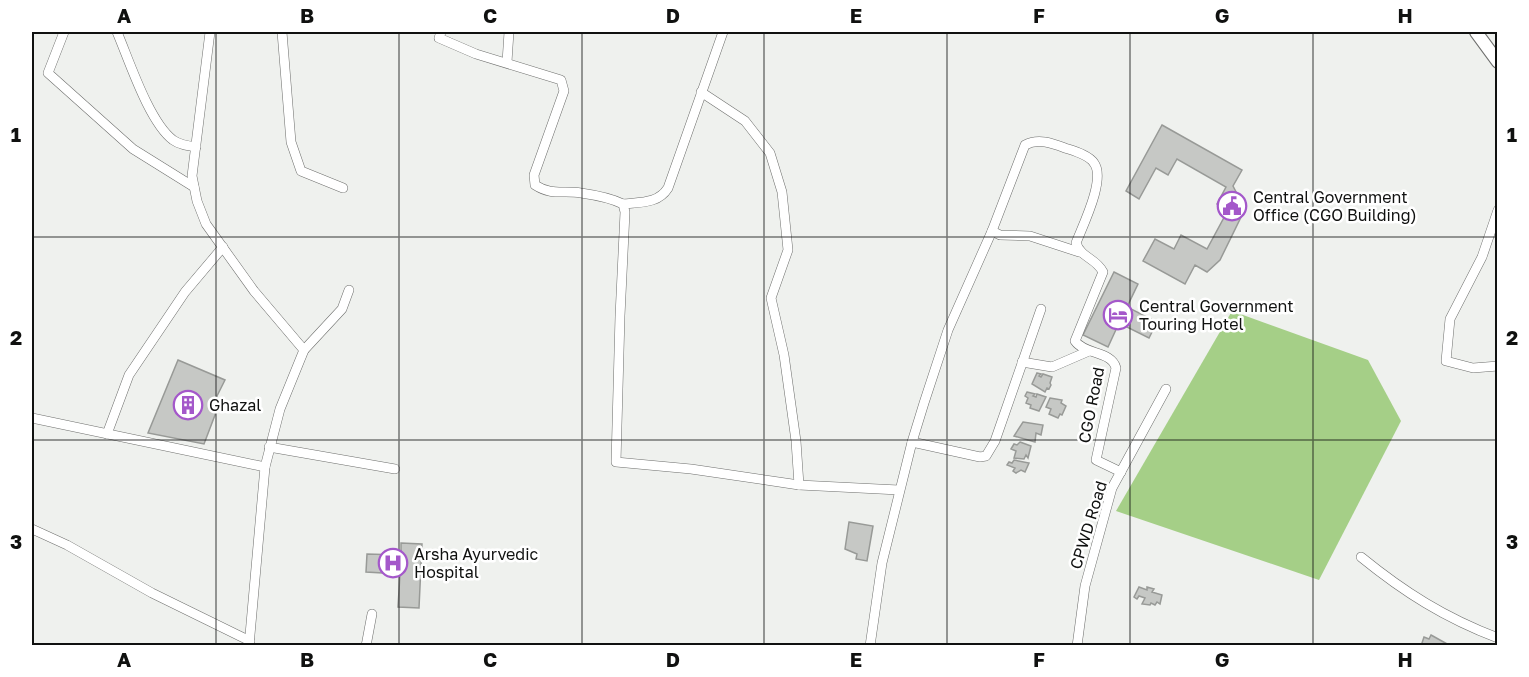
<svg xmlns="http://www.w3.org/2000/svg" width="1529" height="677" font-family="'Golos Text',sans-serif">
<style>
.forest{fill:#a5cf87}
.building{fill:#c6c8c5;stroke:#989a97;stroke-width:1.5}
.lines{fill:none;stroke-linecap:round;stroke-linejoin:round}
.minor-casing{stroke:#6e6f6d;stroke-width:10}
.tertiary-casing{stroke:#6e6f6d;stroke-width:14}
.minor{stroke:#fff;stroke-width:9}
.tertiary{stroke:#fff;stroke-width:12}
.grid{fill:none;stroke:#101110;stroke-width:1.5;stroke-opacity:0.55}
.labels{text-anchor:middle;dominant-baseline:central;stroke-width:5;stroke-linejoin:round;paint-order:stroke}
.poi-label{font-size:16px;fill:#101110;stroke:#fff;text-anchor:start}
.street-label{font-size:16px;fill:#101110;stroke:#fff}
.neatline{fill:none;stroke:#101110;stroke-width:2}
.grid-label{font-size:20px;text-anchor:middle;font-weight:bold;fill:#101110}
</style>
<rect width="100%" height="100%" fill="#eff1ee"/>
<polygon class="forest" points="1232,311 1368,360 1401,421 1319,580 1116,511"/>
<g class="building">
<polygon points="1162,125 1242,170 1233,186 1245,209 1220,260 1207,272 1195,265 1185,284 1143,261 1155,239 1174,249 1181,235 1207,249 1228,210 1217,204 1226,187 1177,159 1168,175 1156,168 1139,199 1126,191"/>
<polygon points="1114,272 1138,284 1127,307 1157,322 1149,338 1119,323 1108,347 1083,335"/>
<polygon points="178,360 225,380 217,396 215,415 204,444 148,433"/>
<polygon points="1037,373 1041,374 1039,376 1041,377 1043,374 1052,377 1050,383 1051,385 1049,389 1047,388 1045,392 1032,384"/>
<polygon points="1027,392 1035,394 1033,396 1036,397 1037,394 1046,397 1039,411 1030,408 1031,405 1026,403 1028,398 1025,396"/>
<polygon points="1050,398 1062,400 1061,403 1066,406 1062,415 1060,414 1058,418 1049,414 1051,409 1046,407"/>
<polygon points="1023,422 1043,425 1041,435 1036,433 1035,442 1014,436"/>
<polygon points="1020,442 1031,446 1028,458 1026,455 1024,459 1014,458 1016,451 1011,449 1014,444 1017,445"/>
<polygon points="1014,460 1029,463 1025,472 1021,470 1016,473 1013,471 1015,468 1007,465 1009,462 1012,463"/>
<polygon points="849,522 873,526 867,561 856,559 857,554 845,549"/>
<polygon points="401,543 422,544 419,608 398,607 400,574 366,572 367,554 401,555"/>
<polygon points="1139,587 1147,590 1147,587 1154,589 1152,592 1162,595 1160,604 1157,602 1155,605 1151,603 1150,605 1142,604 1145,598 1139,596 1137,599 1134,597"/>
<polygon points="1431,635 1449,645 1449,646 1421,646 1424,637 1429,639"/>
</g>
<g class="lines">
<g class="minor-casing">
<g id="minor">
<polyline points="64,32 48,73 133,149 194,187"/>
<path d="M117,32C129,60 149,122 173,140C180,145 188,146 196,147"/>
<polyline points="210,32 192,176 197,201 206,224 254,291 304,350"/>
<polyline points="282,32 291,142 301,171 343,188"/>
<path d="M441,32L439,38L476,54L561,80L564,91L534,175L535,185C552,196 563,190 581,193C595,195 611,198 623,204L625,212L620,316L616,462L691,469L799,485L899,490"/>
<polyline points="507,62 509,32"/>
<polyline points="701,92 745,121 770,153 782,192 788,250 771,298 784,355 796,441 799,485"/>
<path d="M623,204C640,202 658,204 668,188L723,32"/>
<polyline points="1498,210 1482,257 1450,319 1446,361 1473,368 1498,366"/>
<polyline points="992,231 1000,235 1030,236 1079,252"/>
<polyline points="1022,362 1052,367 1089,351"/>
<polyline points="32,418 265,467"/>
<polyline points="107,434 129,375 185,292 223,247"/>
<polyline points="912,442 980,457 986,456 995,441 1041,309"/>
<polyline points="269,447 395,469"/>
<polyline points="32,529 67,545 152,593 250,641"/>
<path d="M1361,557C1404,592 1445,618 1498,638"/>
<polyline points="249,646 265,467 280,409 304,350 342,309 349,290"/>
<polyline points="366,646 372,614"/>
<path d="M870,646L882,563L912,442L924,403L948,330L992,231L1025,145C1038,138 1052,143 1065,148C1074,151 1089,155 1094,163C1106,179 1083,225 1076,243C1081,258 1096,258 1103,272L1075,341C1085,355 1112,351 1116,368L1096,460L1121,472"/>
<polyline points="1077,646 1085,586 1112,488 1166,389"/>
</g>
</g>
<g class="tertiary-casing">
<polyline id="tertiary" points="1476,32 1498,62"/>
</g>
<use href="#minor" class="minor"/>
<use href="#tertiary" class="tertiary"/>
</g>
<path class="grid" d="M216,32V646M399,32V646M582,32V646M764,32V646M947,32V646M1130,32V646M1313,32V646M32,237H1498M32,440H1498"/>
<defs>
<g id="civic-ring" transform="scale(1.5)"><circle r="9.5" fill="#fff" stroke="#a458ca" stroke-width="1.5"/><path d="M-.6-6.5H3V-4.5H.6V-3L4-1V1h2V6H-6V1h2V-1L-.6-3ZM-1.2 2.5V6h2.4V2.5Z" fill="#a458ca"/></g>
<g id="hotel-ring" transform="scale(1.5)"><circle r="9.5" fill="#fff" stroke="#a458ca" stroke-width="1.5"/><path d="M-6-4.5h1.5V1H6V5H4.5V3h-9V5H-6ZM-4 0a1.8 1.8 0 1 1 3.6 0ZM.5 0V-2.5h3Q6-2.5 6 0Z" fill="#a458ca"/></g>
<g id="building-ring" transform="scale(1.5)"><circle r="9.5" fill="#fff" stroke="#a458ca" stroke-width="1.5"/><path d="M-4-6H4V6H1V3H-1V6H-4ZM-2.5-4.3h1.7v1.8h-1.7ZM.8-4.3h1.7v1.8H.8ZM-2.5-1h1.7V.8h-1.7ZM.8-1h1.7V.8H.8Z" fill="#a458ca"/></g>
<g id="hospital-ring" transform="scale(1.5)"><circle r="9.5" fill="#fff" stroke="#a458ca" stroke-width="1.5"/><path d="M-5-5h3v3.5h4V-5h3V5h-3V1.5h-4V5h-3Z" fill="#a458ca"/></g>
</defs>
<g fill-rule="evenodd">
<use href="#civic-ring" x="1232" y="206"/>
<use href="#hotel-ring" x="1118" y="315"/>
<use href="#building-ring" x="188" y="405"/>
<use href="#hospital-ring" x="393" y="563"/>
</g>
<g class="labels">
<g class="poi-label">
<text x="1253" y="197">Central Government<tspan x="1253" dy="18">Office (CGO Building)</tspan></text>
<text x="1139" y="306">Central Government<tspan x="1139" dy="18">Touring Hotel</tspan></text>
<text x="209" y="405">Ghazal</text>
<text x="414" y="554">Arsha Ayurvedic<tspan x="414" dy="18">Hospital</tspan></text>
</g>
<g class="street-label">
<text transform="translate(1091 405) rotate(-79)">CGO Road</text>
<text transform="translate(1088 525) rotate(-73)">CPWD Road</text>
</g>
</g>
<rect width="1529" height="677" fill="none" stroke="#ffffff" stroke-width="66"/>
<rect x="33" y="33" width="1463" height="611" class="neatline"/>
<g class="grid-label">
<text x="124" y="23">A</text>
<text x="307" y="23">B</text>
<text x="490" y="23">C</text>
<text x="673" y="23">D</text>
<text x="856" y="23">E</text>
<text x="1039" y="23">F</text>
<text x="1222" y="23">G</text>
<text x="1405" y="23">H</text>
<text x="16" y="142">1</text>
<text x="1512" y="142">1</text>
<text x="16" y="345">2</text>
<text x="1512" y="345">2</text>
<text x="16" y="549">3</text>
<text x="1512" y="549">3</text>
<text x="124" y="667">A</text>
<text x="307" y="667">B</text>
<text x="490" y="667">C</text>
<text x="673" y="667">D</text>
<text x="856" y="667">E</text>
<text x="1039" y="667">F</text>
<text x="1222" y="667">G</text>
<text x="1405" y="667">H</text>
</g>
</svg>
